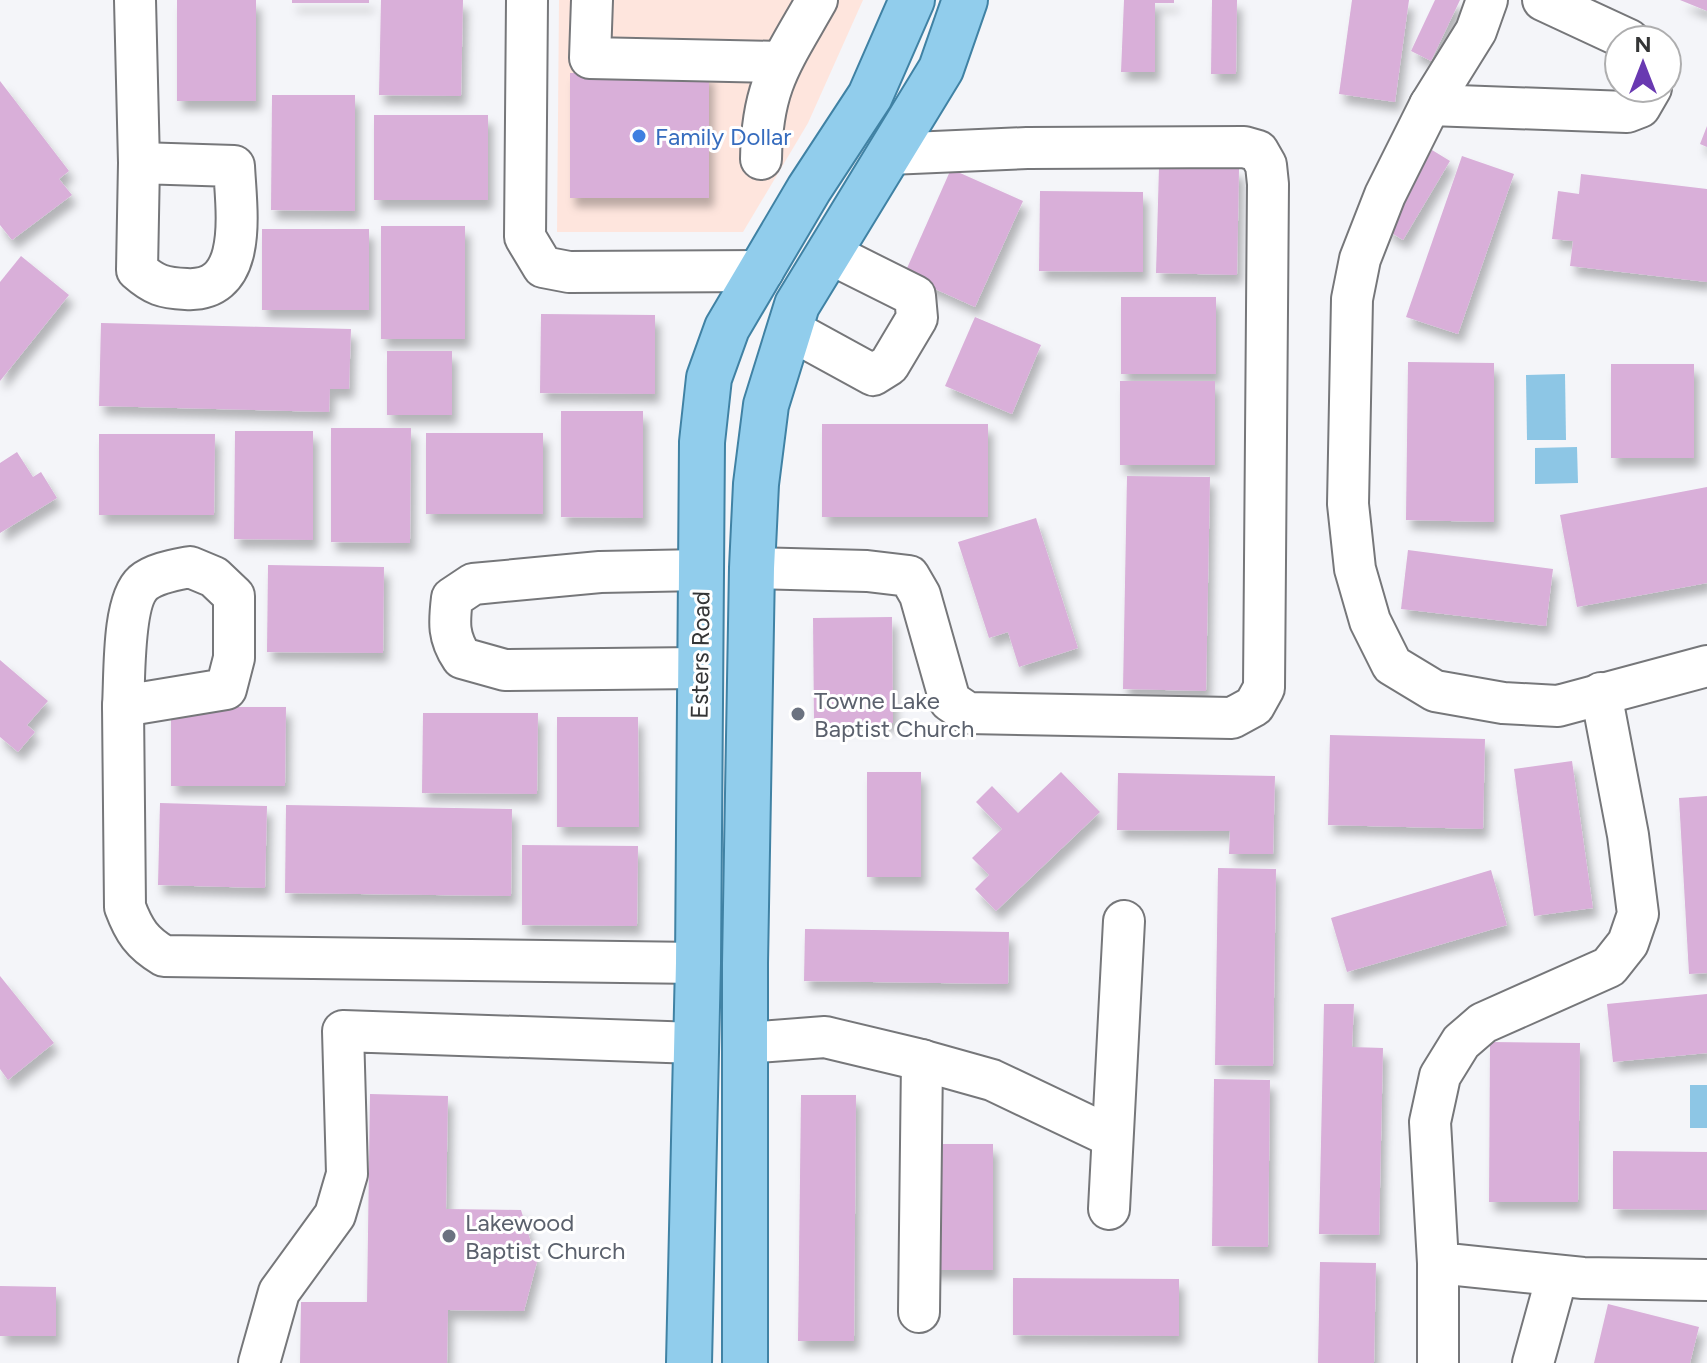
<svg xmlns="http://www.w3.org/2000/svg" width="1707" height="1363" font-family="Figtree,sans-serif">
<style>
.commercial{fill:#fee5dd}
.water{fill:#8dc6e5}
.building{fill:#d9afd9;filter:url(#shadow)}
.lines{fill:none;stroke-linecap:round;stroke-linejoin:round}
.minor-casing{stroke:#76777a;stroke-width:44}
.major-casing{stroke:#4082a4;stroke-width:48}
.minor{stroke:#fff;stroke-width:40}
.major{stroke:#91cdec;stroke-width:44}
.shop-dot{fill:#3f7fe0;stroke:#fff;stroke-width:3}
.worship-dot{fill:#6b7280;stroke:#fff;stroke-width:3}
.labels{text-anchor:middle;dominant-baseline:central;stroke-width:6;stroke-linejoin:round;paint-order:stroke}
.shop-label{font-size:24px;fill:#366cbe;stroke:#fff;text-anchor:start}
.street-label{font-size:24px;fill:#343536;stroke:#fff}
.worship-label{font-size:24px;fill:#5b616d;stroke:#fff;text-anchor:start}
</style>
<defs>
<filter id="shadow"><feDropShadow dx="5" dy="9" stdDeviation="4" flood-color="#0004"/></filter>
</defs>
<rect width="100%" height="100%" fill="#f4f5f9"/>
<polygon class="commercial" points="559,0 863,0 808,123 743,232 557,232"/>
<g class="water">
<polygon points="1565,374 1566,440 1527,440 1526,375"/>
<polygon points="1577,447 1578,483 1535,484 1535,448"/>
<rect x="1690" y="1085" width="17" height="43"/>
</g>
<g class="building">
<rect x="177" y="0" width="79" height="101"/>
<rect x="292" y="0" width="77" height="3"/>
<polygon points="381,0 463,0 461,96 379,95"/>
<polygon points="1124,0 1174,0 1174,3 1155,3 1155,72 1121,72"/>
<polygon points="1212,0 1237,0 1236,74 1211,74"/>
<polygon points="1352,0 1409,0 1395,102 1339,94"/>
<polygon points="1435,0 1460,0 1431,61 1411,51"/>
<polygon points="1680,0 1707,0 1707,11"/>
<rect x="570" y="73" width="139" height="125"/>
<polygon points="0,81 69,171 59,179 72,195 12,240 0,225"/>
<polygon points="272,95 355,95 355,211 271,210"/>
<rect x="374" y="115" width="114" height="85"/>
<polygon points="1707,126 1707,147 1700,144"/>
<polygon points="1432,150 1450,161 1403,240 1385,229"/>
<polygon points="1462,156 1514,174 1458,334 1406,317"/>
<polygon points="1159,167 1239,169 1237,275 1156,273"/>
<polygon points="951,169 1023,201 975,307 904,275"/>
<polygon points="1581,174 1707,189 1707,282 1570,266 1573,241 1552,239 1558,191 1579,194"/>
<polygon points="1040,191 1143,192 1143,272 1039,271"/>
<rect x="381" y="226" width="84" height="113"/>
<rect x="262" y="229" width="107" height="81"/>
<polygon points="21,256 69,295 0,381 0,282"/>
<rect x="1121" y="297" width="95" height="77"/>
<polygon points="541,314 655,315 655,394 540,393"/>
<polygon points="975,317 1041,345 1012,414 945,386"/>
<polygon points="101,323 351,329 349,389 330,389 329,412 99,406"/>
<rect x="387" y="351" width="65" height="64"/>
<polygon points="1408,362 1494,363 1494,522 1406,520"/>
<rect x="1611" y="364" width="83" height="94"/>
<rect x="1120" y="381" width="95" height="84"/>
<polygon points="561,411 643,411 643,518 561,517"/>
<rect x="822" y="424" width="166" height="93"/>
<polygon points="331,428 411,428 410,543 331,542"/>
<polygon points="235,431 313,431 313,540 234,539"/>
<rect x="426" y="433" width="117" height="81"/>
<polygon points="99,434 215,434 214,515 99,515"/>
<polygon points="17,452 33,477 41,472 57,498 0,533 0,463"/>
<polygon points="1127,476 1210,477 1206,691 1123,689"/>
<polygon points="1707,487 1707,583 1577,607 1560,515"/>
<polygon points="1036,518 1078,648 1019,667 1008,632 989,638 958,542"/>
<polygon points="1408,550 1553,569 1546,626 1401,609"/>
<polygon points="268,565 384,567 383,653 267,652"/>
<polygon points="892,617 893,723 814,723 813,618"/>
<polygon points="0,660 48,701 27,725 35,732 18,752 0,737"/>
<polygon points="171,707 286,707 285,786 171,786"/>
<polygon points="423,713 538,713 537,794 422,793"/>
<polygon points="557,717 638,717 639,827 557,827"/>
<polygon points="1330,735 1485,739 1483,829 1328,825"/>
<polygon points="1572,761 1593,908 1534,916 1514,769"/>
<rect x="867" y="772" width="54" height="105"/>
<polygon points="1061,772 1100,812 996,911 975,889 989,875 972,858 1002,829 976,802 992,786 1018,813"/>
<polygon points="1118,773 1275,776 1273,854 1229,854 1230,831 1117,830"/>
<polygon points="1707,796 1707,973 1689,974 1679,798"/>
<polygon points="160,803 267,806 265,888 158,885"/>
<polygon points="286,805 512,809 511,896 285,893"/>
<polygon points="522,845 638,846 637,926 522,925"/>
<polygon points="1218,868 1276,869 1273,1066 1215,1065"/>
<polygon points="1491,870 1507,925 1347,972 1331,918"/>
<polygon points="805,929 1009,932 1008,984 804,981"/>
<polygon points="0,976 54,1043 8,1080 0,1069"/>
<polygon points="1707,994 1707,1053 1613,1062 1607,1004"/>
<polygon points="1324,1004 1354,1004 1352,1047 1383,1048 1379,1235 1319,1234"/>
<polygon points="1490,1042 1580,1043 1578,1202 1489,1202"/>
<polygon points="1214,1079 1270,1080 1268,1247 1212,1246"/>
<polygon points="370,1094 448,1096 446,1209 521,1210 537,1262 524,1311 448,1310 447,1363 300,1363 301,1302 367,1302"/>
<polygon points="801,1095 856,1095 854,1341 798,1341"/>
<polygon points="936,1144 993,1144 993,1270 924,1270"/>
<polygon points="1613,1151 1707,1152 1707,1210 1613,1209"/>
<polygon points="1320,1262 1376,1263 1374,1363 1318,1363"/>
<polygon points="1013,1278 1179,1279 1179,1336 1013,1335"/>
<polygon points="0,1286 56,1287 56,1336 0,1336"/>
<polygon points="1608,1304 1699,1327 1690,1363 1594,1363"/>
</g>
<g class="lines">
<g class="minor-casing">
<g id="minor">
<polyline points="135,0 139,163"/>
<polyline points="527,0 525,237 543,267 569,272 763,271"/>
<polyline points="592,0 590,58 781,62"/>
<polyline points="1487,0 1476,31 1430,105 1385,195 1360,259 1352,299 1348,504 1355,569 1370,621 1392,665 1435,691 1503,703 1558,706 1707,666"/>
<polyline points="1543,0 1629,40"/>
<polyline points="1430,105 1627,112 1640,107 1651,88"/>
<path d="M761,159C762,85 782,62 817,0"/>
<path d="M139,163L234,166C236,209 250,293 186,289C163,288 154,285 137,270Z"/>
<polyline points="789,329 873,375 889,365 917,318 915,296 829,253"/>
<path d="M190,567L214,577L234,596V658L226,689L123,706C125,677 122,602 143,583C155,573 175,570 190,567Z"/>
<polyline points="752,568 867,571 909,576 920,595 950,701 968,713 1232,718 1254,706 1264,688 1268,184 1266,165 1258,151 1244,147 1027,148 889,154"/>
<path d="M698,668L505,670L462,658C448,637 449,623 452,598L473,584L600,572L701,570"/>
<polyline points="1601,693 1628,835 1638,914 1628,943 1609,967 1483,1023 1461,1042 1440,1076 1430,1122 1438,1263 1583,1278 1707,1280"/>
<path d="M123,706L125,907C134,931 142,943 164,956L698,963"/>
<polyline points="745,1043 825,1037 917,1059 992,1080 1112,1137"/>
<polyline points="1109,1209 1124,921"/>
<polyline points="1438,1263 1438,1363"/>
<polyline points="919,1312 922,1060"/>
<polyline points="259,1363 279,1292 335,1215 347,1174 343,1031 696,1043"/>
<polyline points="1533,1363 1557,1276"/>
</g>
</g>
<g class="major-casing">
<g id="major">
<polyline points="689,1363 698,963 702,442 709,378 727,328 809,189 870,96 912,0"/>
<polyline points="745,1363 745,963 752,568 756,484 766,405 797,305 941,69 965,0"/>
</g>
</g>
<use href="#minor" class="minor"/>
<use href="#major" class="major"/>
</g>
<circle class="shop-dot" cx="639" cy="136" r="8"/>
<g class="worship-dot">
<circle cx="798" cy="714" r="8"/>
<circle cx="449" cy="1236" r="8"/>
</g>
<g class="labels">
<g class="shop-label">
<text x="655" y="136">Family Dollar</text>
</g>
<g class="street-label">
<text transform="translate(700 655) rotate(-89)">Esters Road</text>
</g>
<g class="worship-label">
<text x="814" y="700">Towne Lake<tspan x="814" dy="28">Baptist Church</tspan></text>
<text x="465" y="1222">Lakewood<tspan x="465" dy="28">Baptist Church</tspan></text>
</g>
</g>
<g transform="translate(1643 64)"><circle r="38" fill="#ffffff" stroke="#aeaeaf" stroke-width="2"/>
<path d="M0-6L14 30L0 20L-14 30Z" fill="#6939b1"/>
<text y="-12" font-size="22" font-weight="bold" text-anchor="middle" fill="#343536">N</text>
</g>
</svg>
